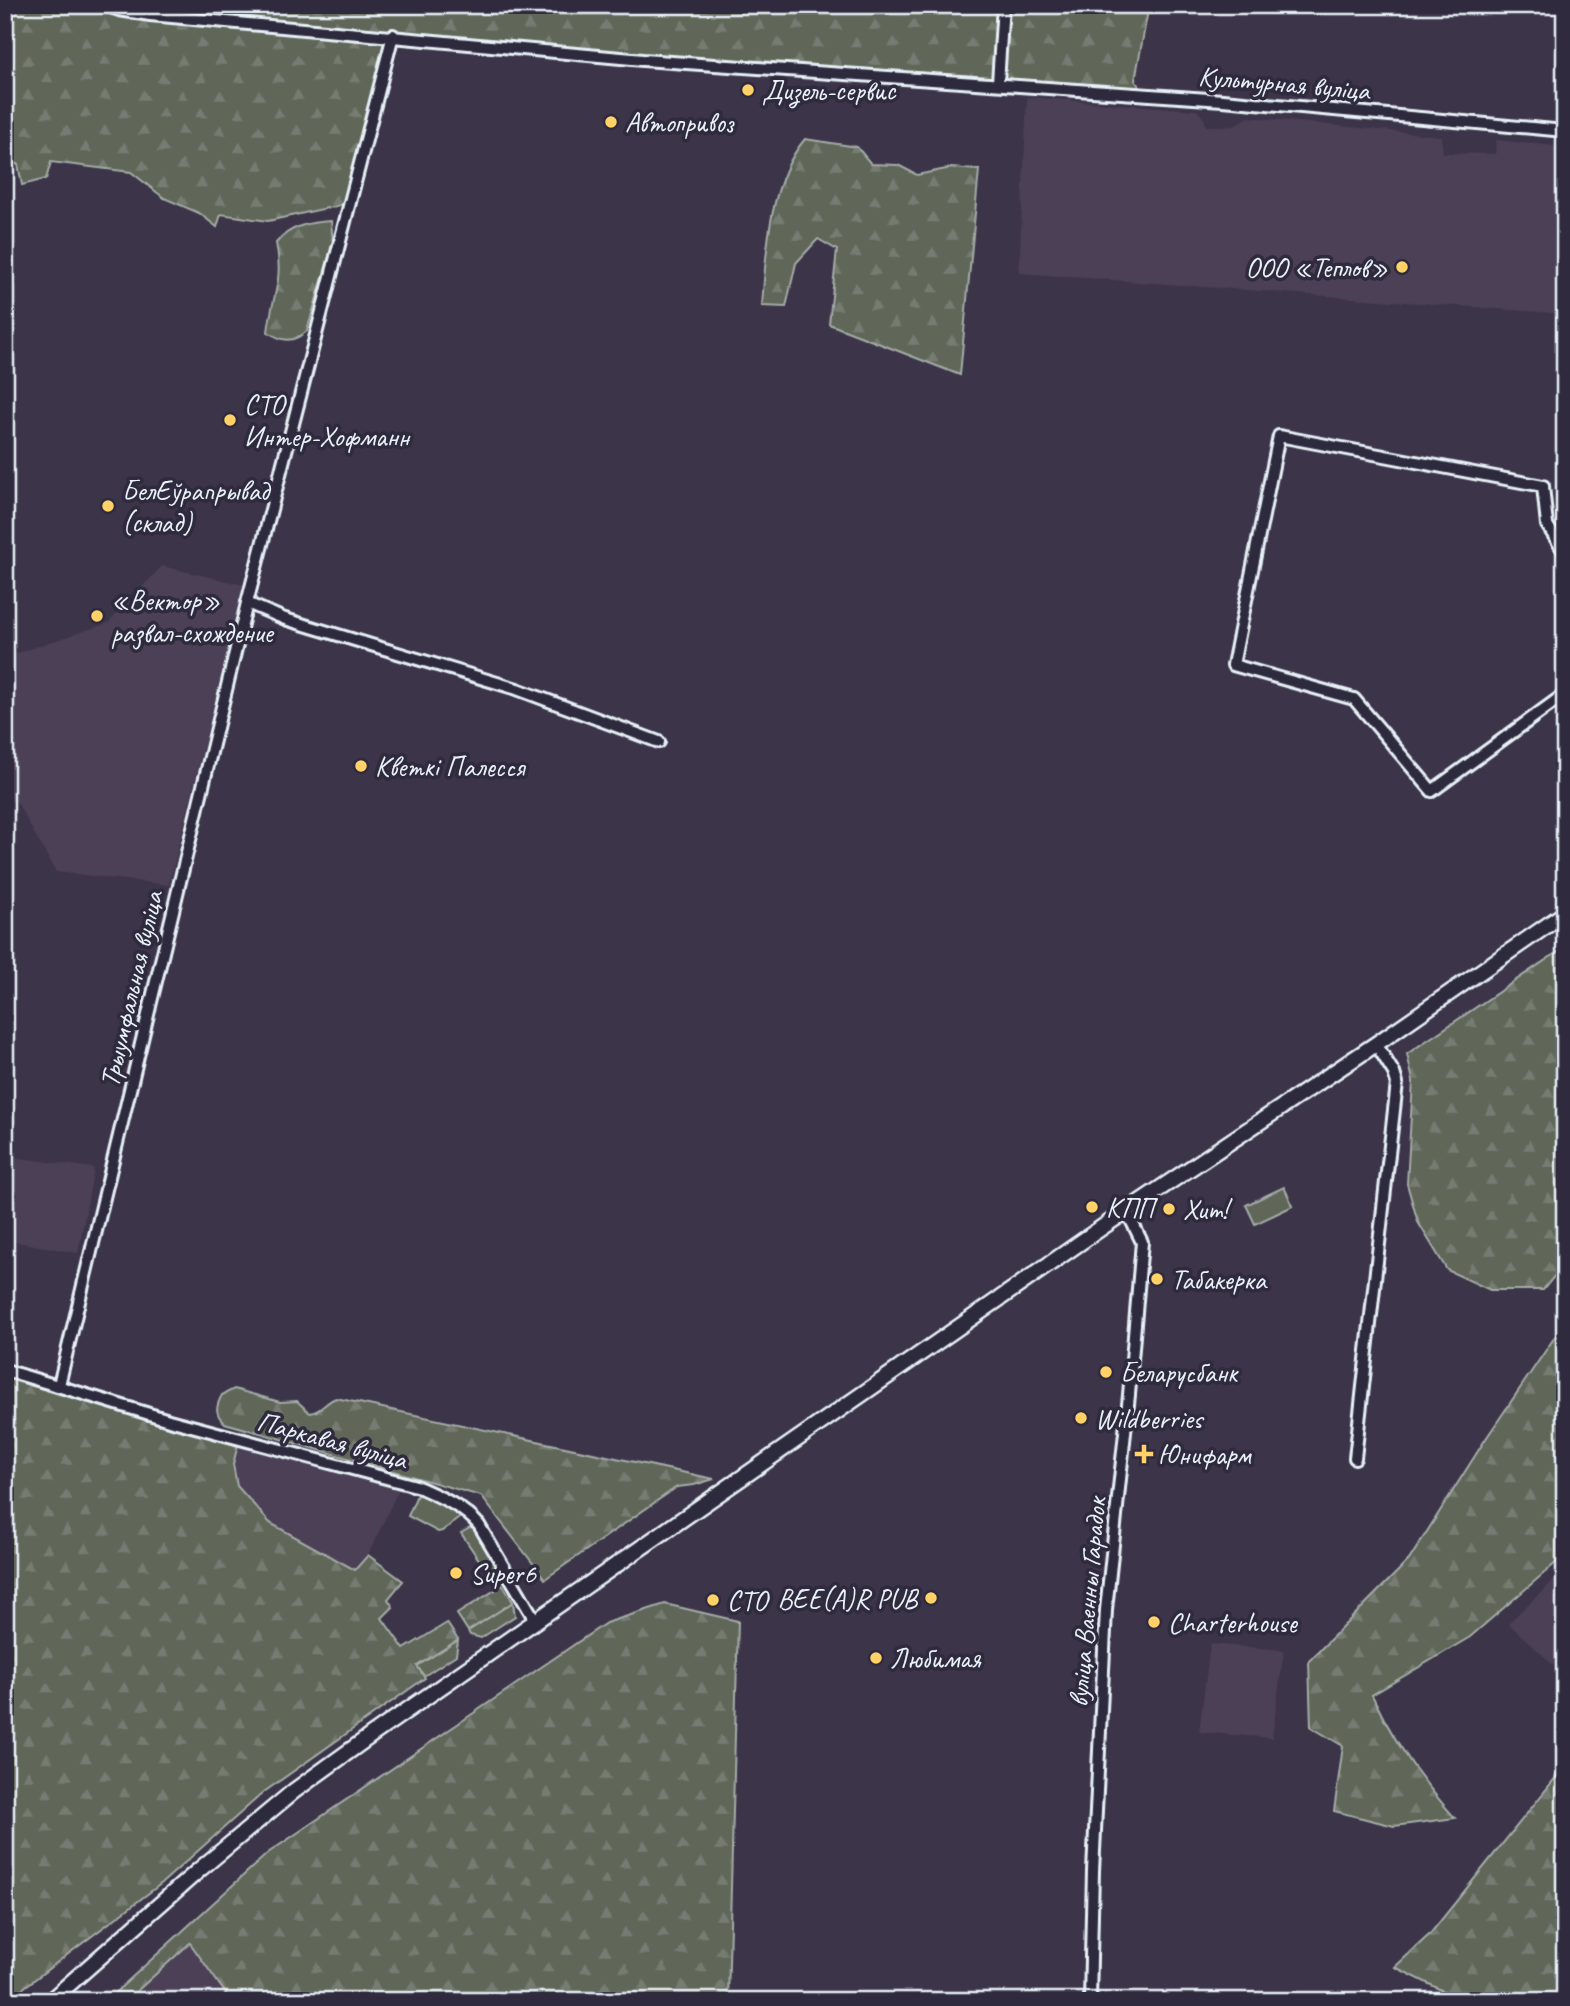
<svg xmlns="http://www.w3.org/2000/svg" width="1570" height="2006" font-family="Caveat,sans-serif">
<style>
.built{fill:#4c4056}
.green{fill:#606659;stroke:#a4aca8;stroke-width:2}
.forest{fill:url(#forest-firs);stroke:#a4aca8;stroke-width:2}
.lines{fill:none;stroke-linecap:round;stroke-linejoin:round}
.street-casing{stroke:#e8f1f8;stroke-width:16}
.secondary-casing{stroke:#e8f1f8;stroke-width:19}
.street{stroke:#2f2a3d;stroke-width:10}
.secondary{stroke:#2f2a3d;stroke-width:14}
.poi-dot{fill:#ffd166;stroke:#2f2a3d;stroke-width:2.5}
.labels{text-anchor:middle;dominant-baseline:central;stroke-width:7;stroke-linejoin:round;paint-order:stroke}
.street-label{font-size:28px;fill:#e8f1f8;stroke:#2f2a3d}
.poi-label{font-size:28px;fill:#e8f1f8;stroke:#2f2a3d;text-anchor:start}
</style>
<defs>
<pattern id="forest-firs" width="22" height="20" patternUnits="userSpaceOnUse" patternTransform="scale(1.75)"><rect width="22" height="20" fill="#606659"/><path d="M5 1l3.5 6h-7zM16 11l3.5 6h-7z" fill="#777c72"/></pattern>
</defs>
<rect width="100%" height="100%" fill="#3c3448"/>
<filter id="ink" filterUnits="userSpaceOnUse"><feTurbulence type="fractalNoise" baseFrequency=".0143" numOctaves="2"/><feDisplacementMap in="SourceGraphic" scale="14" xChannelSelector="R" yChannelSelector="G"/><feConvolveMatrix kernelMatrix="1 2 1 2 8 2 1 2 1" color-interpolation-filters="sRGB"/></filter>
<g filter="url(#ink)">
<g class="built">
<polygon points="1027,97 1197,110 1205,120 1206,126 1232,126 1249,117 1441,136 1443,153 1495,154 1496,140 1565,147 1565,314 1019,273"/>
<polygon points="162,566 244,585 169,885 56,872 16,801 5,800 5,657 108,623"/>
<polygon points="5,1156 94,1168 78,1253 5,1240"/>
<polygon points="239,1443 399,1489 368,1555 356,1570 270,1523 237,1486 233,1464"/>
<polygon points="1565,1570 1565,1676 1508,1623"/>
<polygon points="1210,1644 1284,1650 1272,1738 1199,1732"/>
<polygon points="190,1943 231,2001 126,2001"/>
</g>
<g class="green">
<polygon points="1284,1187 1293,1206 1255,1224 1246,1205"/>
<polygon points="422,1494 462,1516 442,1531 438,1532 408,1516 417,1495"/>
<path d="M470,1528L478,1531C486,1545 496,1560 495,1577L492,1579L461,1533Z"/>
<polygon points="513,1602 515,1616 481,1638 470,1635 468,1631"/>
<polygon points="458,1640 456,1655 424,1676 417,1666"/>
</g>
<g class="forest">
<polygon points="5,5 1149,5 1135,80 1144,94 886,77 394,35 350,203 268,221 221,214 217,227 199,213 164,198 131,172 51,162 46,179 22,185 18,164 5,166"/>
<path d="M805,139L857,147L871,164L898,165L917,175L951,168L979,170L960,375L829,324L837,250L818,239L796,263L786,307L762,306C766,253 769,181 805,139Z"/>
<path d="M331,221L333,243L307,331C293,343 283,342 268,332C272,295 284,282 276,243C290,226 309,222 331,221Z"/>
<polygon points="1565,947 1565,1263 1543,1290 1490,1290 1447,1270 1418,1222 1407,1184 1413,1081 1407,1054"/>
<path d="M1565,1322V1555L1470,1637L1372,1695C1393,1741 1421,1780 1455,1818L1394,1826L1334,1811L1343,1746L1311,1727L1309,1661L1409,1560L1485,1440Z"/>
<polygon points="5,1378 238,1445 233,1464 237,1486 270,1523 355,1570 368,1555 403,1581 388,1599 393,1607 382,1618 404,1649 447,1623 458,1640 417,1666 425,1678 264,1792 162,1883 6,2001"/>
<path d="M234,1389L280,1402L297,1401L310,1413C321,1412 326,1401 336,1398L714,1479L694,1485L677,1487L545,1579L481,1496L225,1423C214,1414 216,1406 222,1395Z"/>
<polygon points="503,1585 513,1602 468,1631 457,1614"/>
<polygon points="665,1604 738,1621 728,2001 231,2001 190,1943 126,2001 106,2001 268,1853 606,1623"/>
<polygon points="1565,1766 1565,2001 1463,2001 1395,1967 1430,1934"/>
</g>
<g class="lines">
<g class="street-casing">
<g id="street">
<polyline points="104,5 119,10 150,15 643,60 1223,100 1565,131"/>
<polyline points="998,83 1003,5"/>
<polyline points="1565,553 1547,525 1543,486 1279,436 1233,665 1354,699 1432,791 1565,694"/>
<polyline points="247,603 285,619 517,689 659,742"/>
<path d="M5,1370L169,1420L416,1486C438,1496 463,1506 479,1525L535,1620"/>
<polyline points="59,1385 247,603 393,35"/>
<polyline points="1355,1458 1397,1083 1394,1073 1376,1044"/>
<polyline points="1090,2001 1093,1871 1106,1610 1129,1395 1142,1242 1127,1212"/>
</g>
</g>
<g class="secondary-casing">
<polyline id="secondary" points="50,2001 199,1870 294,1791 373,1734 1104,1226 1376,1044 1565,913"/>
</g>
<use href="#street" class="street"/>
<use href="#secondary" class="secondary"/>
</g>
</g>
<g class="poi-dot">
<circle cx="748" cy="90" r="7"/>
<circle cx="611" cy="122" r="7"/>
<circle cx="1402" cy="267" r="7"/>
<circle cx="230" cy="420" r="7"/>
<circle cx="108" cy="506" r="7"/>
<circle cx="97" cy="616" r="7"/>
<circle cx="361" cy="766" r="7"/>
<circle cx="1092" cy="1207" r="7"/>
<circle cx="1169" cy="1209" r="7"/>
<circle cx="1157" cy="1279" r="7"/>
<circle cx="1106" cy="1372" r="7"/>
<circle cx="1081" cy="1418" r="7"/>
<path d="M1140.5 1443.5h7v7h7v7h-7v7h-7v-7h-7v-7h7z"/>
<circle cx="456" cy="1573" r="7"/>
<circle cx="931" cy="1598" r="7"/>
<circle cx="713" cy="1600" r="7"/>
<circle cx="1154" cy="1622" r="7"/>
<circle cx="876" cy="1658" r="7"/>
</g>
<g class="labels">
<g class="street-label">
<text transform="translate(1284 83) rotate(5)">Культурная вуліца</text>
<text transform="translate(131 989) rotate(-77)">Трыумфальная вуліца</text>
<text transform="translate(332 1440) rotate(15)">Паркавая вуліца</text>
<text transform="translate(1087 1602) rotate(-85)">вуліца Ваенны Гарадок</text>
</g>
<g class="poi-label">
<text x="762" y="90">Дизель-сервис</text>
<text x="625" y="122">Автопривоз</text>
<text x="1388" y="267" text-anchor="end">ООО «Теплов»</text>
<text x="244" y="404">СТО<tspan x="244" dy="32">Интер-Хофманн</tspan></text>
<text x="122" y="490">БелЕўрапрывад<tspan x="122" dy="32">(склад)</tspan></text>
<text x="111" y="600">«Вектор»<tspan x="111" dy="32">развал-схождение</tspan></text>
<text x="375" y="766">Кветкі Палесся</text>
<text x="1106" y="1207">КПП</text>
<text x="1183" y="1209">Хит!</text>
<text x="1171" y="1279">Табакерка</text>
<text x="1120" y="1372">Беларусбанк</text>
<text x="1095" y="1418">Wildberries</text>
<text x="1158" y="1454">Юнифарм</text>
<text x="470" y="1573">Super6</text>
<text x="917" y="1598" text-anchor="end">BEE(A)R PUB</text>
<text x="727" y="1600">СТО</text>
<text x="1168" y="1622">Charterhouse</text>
<text x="890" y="1658">Любимая</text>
</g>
</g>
<rect width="1570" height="2006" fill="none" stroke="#2f2a3d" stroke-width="28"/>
<rect x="14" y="14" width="1542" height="1978" fill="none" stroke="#e8f1f8" stroke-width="2.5" filter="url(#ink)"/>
</svg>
